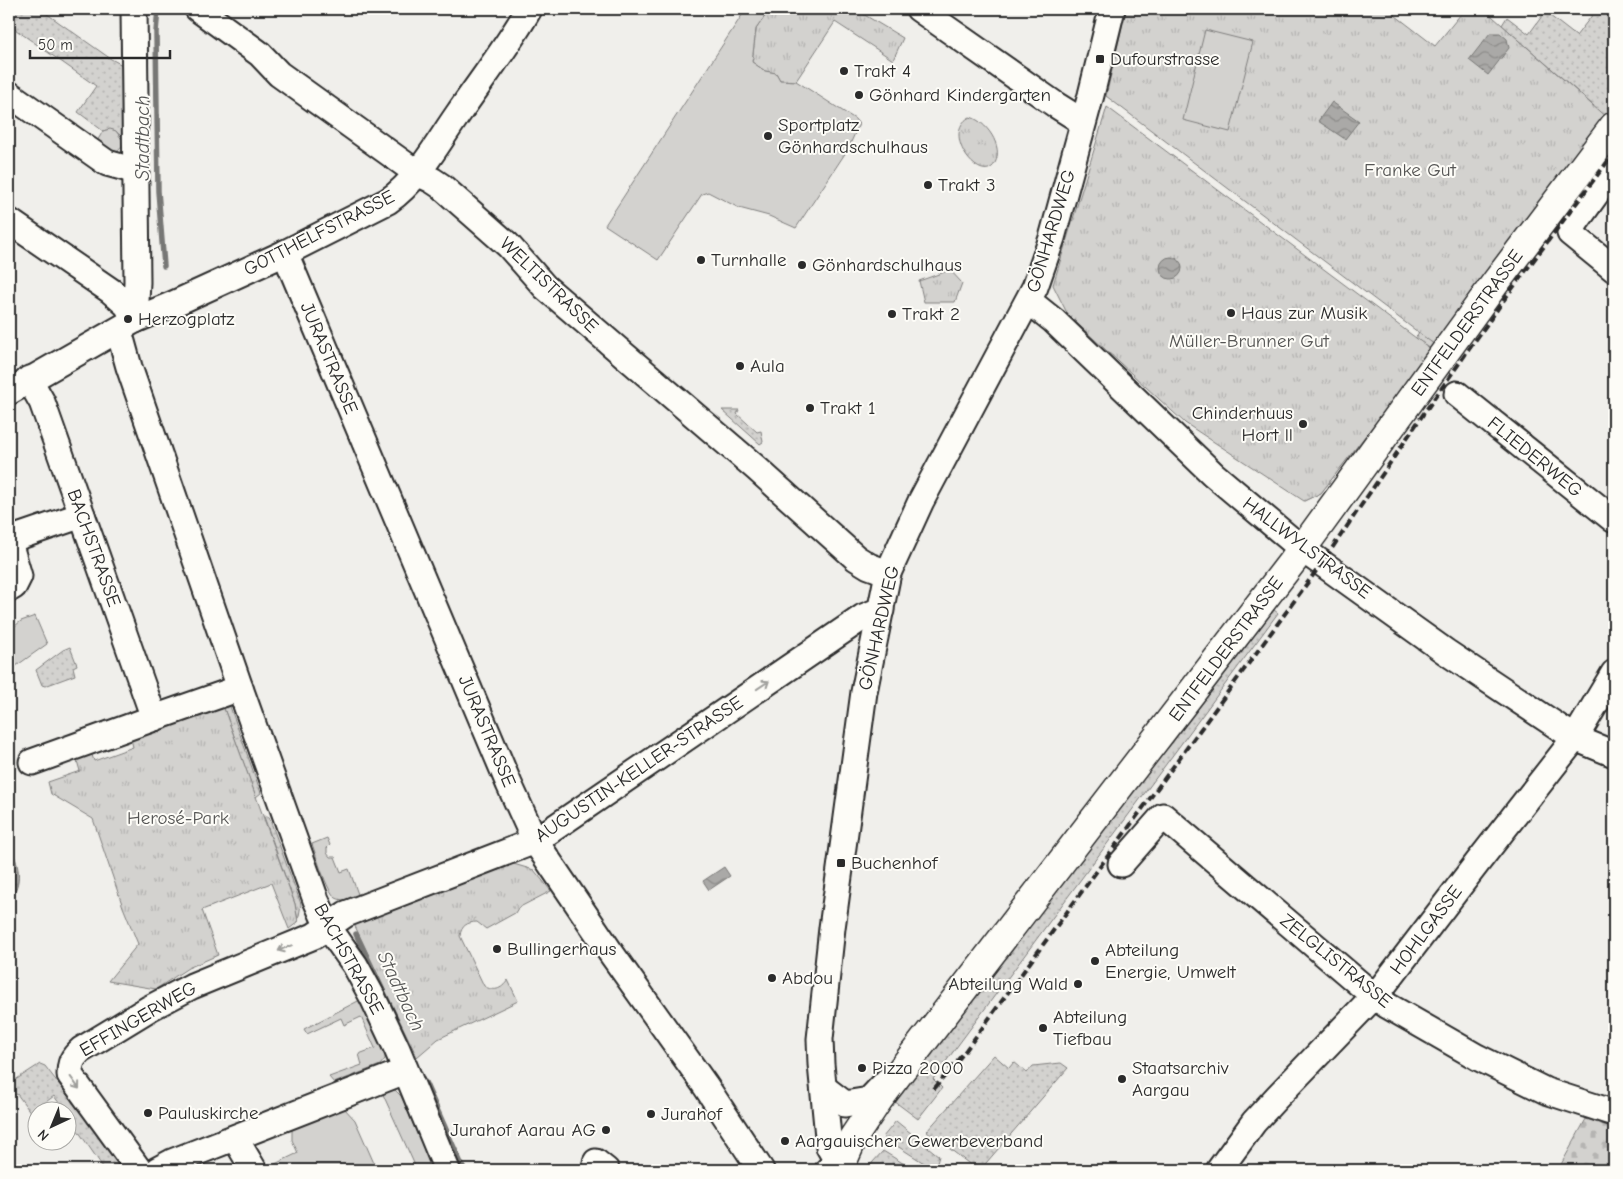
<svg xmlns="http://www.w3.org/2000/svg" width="1623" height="1179" font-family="'Comic Neue',sans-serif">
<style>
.grass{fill:url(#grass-dots);stroke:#7f7e7d}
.cemetery{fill:url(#cemetery-stones);stroke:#7f7e7d}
.park{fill:url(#park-tufts);stroke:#7f7e7d}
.garden{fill:#d3d2cf;stroke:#7f7e7d}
.water{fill:url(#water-waves);stroke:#777775}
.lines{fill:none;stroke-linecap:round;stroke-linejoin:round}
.stream{stroke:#777775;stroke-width:5.5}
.minor-casing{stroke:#2b2b2b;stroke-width:29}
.major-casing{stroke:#2b2b2b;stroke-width:31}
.minor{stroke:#fdfcf7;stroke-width:25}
.major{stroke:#fdfcf7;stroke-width:28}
.rail{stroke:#2b2b2b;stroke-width:4;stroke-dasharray:8 4;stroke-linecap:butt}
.oneway{stroke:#9e9e9b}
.poi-dot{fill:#2b2b2b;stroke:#fdfcf7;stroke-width:2}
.labels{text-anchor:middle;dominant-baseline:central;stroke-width:4;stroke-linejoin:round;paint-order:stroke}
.poi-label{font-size:19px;fill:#2b2b2b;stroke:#fdfcf7;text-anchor:start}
.park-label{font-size:19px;fill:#555554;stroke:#fdfcf7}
.street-label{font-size:19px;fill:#2b2b2b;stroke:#fdfcf7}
.water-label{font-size:20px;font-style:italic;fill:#575756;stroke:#fdfcf7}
</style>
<defs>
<pattern id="grass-dots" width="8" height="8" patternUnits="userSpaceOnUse" patternTransform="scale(1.25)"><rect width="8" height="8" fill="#d3d2cf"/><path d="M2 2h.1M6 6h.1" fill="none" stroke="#b5b4b2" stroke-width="1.8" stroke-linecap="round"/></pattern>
<pattern id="cemetery-stones" width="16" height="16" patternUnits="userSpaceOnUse" patternTransform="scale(1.25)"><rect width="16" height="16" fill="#d3d2cf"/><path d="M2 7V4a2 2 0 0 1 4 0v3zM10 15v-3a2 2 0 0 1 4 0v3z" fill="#b5b4b2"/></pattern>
<pattern id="park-tufts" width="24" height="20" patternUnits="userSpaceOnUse" patternTransform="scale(1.25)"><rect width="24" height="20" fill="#d3d2cf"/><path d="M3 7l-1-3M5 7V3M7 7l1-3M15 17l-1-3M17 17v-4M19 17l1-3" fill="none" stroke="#b5b4b2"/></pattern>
<pattern id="water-waves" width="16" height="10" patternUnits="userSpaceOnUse" patternTransform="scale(1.25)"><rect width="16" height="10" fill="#aaa9a7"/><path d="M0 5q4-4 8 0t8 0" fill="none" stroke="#8b8a88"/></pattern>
</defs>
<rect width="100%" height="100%" fill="#f0efeb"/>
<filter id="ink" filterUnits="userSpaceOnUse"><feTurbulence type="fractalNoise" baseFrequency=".02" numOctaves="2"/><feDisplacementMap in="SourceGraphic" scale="10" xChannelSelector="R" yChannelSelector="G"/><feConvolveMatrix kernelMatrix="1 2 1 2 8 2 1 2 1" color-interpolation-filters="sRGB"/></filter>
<g filter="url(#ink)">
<g class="grass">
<path d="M9,9H40L111,59L124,66V134L121,136C115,130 112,128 103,131L78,112L96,86L9,25Z"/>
<polygon points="1597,9 1614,9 1614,109 1321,493 1304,501 1307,492 1407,348 1426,325 1567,114 1594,106 1502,25 1507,17 1529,34 1545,12 1576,36"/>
<polygon points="722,410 739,410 737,414 757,432 761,431 763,442 760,444"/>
<polygon points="1274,610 1278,613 933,1079 942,1088 918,1119 894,1101 1126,796 1172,743"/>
<polygon points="70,647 77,665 73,667 75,675 45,686 42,685 36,670 63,650"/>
<polygon points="228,701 261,793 256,797 222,703"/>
<polygon points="263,814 269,817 301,904 298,922 295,904"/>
<polygon points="994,1055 1009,1068 1014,1062 1027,1073 1033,1066 1061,1063 1068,1068 980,1170 977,1170 927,1131"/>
<polygon points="40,1064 45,1066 116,1158 118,1164 105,1170 68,1116 68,1112 65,1111 54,1096 31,1113 17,1094 14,1095 9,1088 9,1084"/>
<polygon points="896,1121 939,1156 935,1170 883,1137"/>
<polygon points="883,1151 914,1170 871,1170 872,1163"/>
</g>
<polygon class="cemetery" points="1586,1119 1614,1128 1614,1170 1558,1170"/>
<g class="park">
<polygon points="770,9 864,9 863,14 903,38 893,60 835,22 796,81 780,80 776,73 765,71 752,62 756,29"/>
<polygon points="1126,9 1387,9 1435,46 1465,9 1484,9 1608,119 1435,345 1106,96"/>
<polygon points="1107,107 1432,350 1321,493 1304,501 1185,423 1068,315 1053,285"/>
<path d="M970,117C986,121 1004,146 995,163C982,188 939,133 970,117Z"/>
<polygon points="950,270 962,283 955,302 924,302 919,281"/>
<polygon points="222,703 295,904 298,922 289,929 271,883 202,910 218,955 188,968 156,989 108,981 138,944 123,907 93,819 51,794 48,782 80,771 75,754 90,749 94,761 133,747 130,735"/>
<path d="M510,863L534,870L551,891L518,908L515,913L486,929L477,922C467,922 461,926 460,936L484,986C494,992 501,990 508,980L518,1001L438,1039L417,1057L354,924L362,917Z"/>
</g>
<g class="garden">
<polygon points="746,9 770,9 756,29 752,62 765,71 776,73 780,80 796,81 855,119 859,124 848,149 796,228 769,216 739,208 708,192 702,194 658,260 605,225"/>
<polygon points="1205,30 1253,42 1230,132 1183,120"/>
<path d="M110,129L116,131L123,141C121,150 118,153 109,154L96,143L103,131Z"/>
<polygon points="35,616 47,644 9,671 9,631 21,621"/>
<path d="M327,838L330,845L327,848V853L330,857H335L341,872L349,869L359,897C352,899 344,902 336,898C326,890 317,857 312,844Z"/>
<polygon points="360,1000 385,1052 385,1059 380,1065 334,1083 329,1077 362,1065 359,1054 375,1048 361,1017 344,1025 341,1018 307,1034 304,1029"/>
<polygon points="387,1087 395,1090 401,1096 433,1170 417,1170 381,1090"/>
<polygon points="344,1108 355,1120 377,1170 279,1170 275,1164 298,1153 292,1140 292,1127"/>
</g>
<g class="water">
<polygon points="1490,33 1500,33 1507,39 1509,48 1488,75 1469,60"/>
<polygon points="1332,102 1359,121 1345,139 1318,121"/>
<circle cx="1171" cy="268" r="11"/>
<path d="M9,846C19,862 24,884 9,899Z"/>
<polygon points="724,867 730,876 709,890 703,881"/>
</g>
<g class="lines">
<g class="stream">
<polyline points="158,9 156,32 158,191 164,266"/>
<polyline points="356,934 383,991"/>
<polyline points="425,1082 464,1170"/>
</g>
<g class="minor-casing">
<g id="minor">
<polyline points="134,9 137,282 135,320"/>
<polyline points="198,9 260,54 279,74 417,173 432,180 441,186 508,245 545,287 756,468 856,558 869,566 888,573"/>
<polyline points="919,9 1056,105 1083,122"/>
<polyline points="9,94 107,163 136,171"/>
<polyline points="1614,169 1576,222 1570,233 1614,269"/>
<polyline points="9,221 111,291 127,305 135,320"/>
<polyline points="285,253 509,784 535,841 611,953 705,1085 761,1170"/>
<polyline points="1029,301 1054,321 1213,474 1302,549 1446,652 1575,738 1614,754"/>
<polyline points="119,331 129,367 240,688 316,900 328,927 355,965 373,998 397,1049 447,1170"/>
<polyline points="29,379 42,402 154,718 240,688"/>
<path d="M9,392L135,320L171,305L285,253L388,201C418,180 437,144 458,114C482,79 508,46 529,9"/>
<polyline points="1457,394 1614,520"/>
<polyline points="9,540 82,515"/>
<polyline points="9,542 19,576 14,586 9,589"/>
<polyline points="32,762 154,718"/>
<polyline points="1121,864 1163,816 1375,997 1388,1006 1477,1057 1546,1091 1614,1113"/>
<polyline points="824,1088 845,1104 869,1100 887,1081"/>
<polyline points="235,1138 254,1170"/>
<polyline points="596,1162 606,1170"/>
<path d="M139,1170L70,1075C70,1063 72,1058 81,1050L150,1008L192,986L314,936L346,914L535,841L863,617L881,610"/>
<polyline points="157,1170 172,1162 405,1071"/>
<polyline points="828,1170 840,1166 829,1147 821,1064 820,1039 832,928 864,692 888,573 921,501 1035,287 1052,238 1091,95 1112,9"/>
<polyline points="1219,1170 1254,1122 1278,1096 1380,990 1478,862 1575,738 1614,673"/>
</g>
</g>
<g class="major-casing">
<polyline id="major" points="839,1170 853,1138 879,1099 1302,549 1496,282 1614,126"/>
</g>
<use href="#minor" class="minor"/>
<use href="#major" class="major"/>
<polyline class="rail" points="934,1089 966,1050 1322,563 1424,413 1506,297 1614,153"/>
</g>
<defs><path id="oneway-shaft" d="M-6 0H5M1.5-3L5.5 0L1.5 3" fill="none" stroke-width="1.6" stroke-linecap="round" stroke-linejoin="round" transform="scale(1.25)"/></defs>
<g class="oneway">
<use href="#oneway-shaft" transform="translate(763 685) rotate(-34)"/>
<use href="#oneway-shaft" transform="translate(285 948) rotate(157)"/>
<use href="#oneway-shaft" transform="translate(75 1083) rotate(54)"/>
</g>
</g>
<g class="poi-dot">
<rect x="1095" y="54" width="10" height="10" rx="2.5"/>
<circle cx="844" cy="71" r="5"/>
<circle cx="859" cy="95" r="5"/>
<circle cx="768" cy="136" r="5"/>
<circle cx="928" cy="185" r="5"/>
<circle cx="701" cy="260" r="5"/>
<circle cx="802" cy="265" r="5"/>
<circle cx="1231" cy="313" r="5"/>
<circle cx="892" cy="314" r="5"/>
<circle cx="128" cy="319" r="5"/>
<circle cx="740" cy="366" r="5"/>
<circle cx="810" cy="408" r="5"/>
<circle cx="1303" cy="424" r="5"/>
<rect x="836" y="858" width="10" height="10" rx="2.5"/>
<circle cx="497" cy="949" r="5"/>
<circle cx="1095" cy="961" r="5"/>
<circle cx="772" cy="978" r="5"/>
<circle cx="1078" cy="984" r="5"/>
<circle cx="1043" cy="1028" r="5"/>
<circle cx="862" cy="1068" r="5"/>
<circle cx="1122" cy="1079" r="5"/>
<circle cx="148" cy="1113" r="5"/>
<circle cx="651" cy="1114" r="5"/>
<circle cx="606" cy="1130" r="5"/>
<circle cx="785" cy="1141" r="5"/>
</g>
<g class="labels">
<g class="poi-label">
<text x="1110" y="59">Dufourstrasse</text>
<text x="854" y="71">Trakt 4</text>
<text x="869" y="95">Gönhard Kindergarten</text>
<text x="778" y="125">Sportplatz<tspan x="778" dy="22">Gönhardschulhaus</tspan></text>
<text x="938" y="185">Trakt 3</text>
<text x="711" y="260">Turnhalle</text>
<text x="812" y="265">Gönhardschulhaus</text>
<text x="1241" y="313">Haus zur Musik</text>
<text x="902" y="314">Trakt 2</text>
<text x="138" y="319">Herzogplatz</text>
<text x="750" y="366">Aula</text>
<text x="820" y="408">Trakt 1</text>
<text x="1293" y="413" text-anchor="end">Chinderhuus<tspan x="1293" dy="22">Hort ll</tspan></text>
<text x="851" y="863">Buchenhof</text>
<text x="507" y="949">Bullingerhaus</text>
<text x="1105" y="950">Abteilung<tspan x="1105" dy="22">Energie, Umwelt</tspan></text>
<text x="782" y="978">Abdou</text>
<text x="1068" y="984" text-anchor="end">Abteilung Wald</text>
<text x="1053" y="1017">Abteilung<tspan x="1053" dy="22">Tiefbau</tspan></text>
<text x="872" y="1068">Pizza 2000</text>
<text x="1132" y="1068">Staatsarchiv<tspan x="1132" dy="22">Aargau</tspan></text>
<text x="158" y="1113">Pauluskirche</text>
<text x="661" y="1114">Jurahof</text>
<text x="596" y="1130" text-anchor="end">Jurahof Aarau AG</text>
<text x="795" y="1141">Aargauischer Gewerbeverband</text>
</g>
<g class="park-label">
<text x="1410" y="170">Franke Gut</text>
<text x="1249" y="341">Müller-Brunner Gut</text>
<text x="178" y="818">Herosé-Park</text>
</g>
<g class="street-label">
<text transform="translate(1051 231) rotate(-73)">GÖNHARDWEG</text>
<text transform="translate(319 233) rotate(-27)">GOTTHELFSTRASSE</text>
<text transform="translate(549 285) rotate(44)">WELTISTRASSE</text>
<text transform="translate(1467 323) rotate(-54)">ENTFELDERSTRASSE</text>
<text transform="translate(329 358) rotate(67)">JURASTRASSE</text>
<text transform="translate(1535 457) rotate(39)">FLIEDERWEG</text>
<text transform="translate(94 548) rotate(70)">BACHSTRASSE</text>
<text transform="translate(1307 548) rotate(37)">HALLWYLSTRASSE</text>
<text transform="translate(879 628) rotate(-77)">GÖNHARDWEG</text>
<text transform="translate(1226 649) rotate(-53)">ENTFELDERSTRASSE</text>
<text transform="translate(487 731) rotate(67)">JURASTRASSE</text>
<text transform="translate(639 769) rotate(-34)">AUGUSTIN-KELLER-STRASSE</text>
<text transform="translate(1426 930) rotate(-53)">HOHLGASSE</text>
<text transform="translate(349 959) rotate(61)">BACHSTRASSE</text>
<text transform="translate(1336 961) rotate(39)">ZELGLISTRASSE</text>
<text transform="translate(138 1019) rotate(-30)">EFFINGERWEG</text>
</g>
<g class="water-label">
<text transform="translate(142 138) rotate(-90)">Stadtbach</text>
<text transform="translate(401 991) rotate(65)">Stadtbach</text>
</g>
</g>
<rect width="1623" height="1179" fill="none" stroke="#fdfcf7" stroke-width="30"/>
<rect x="15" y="15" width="1593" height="1149" fill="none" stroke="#2b2b2b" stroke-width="2" filter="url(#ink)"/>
<g transform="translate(52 1126) rotate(224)"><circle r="24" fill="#fdfcf7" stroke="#a9a8a5"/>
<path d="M0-4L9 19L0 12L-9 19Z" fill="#2b2b2b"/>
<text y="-8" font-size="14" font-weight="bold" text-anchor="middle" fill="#2b2b2b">N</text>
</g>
<path d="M30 50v8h140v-8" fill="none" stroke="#2b2b2b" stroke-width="2.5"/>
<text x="38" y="50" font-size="15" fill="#2b2b2b" stroke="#fdfcf7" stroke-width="4" paint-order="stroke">50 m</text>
</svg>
